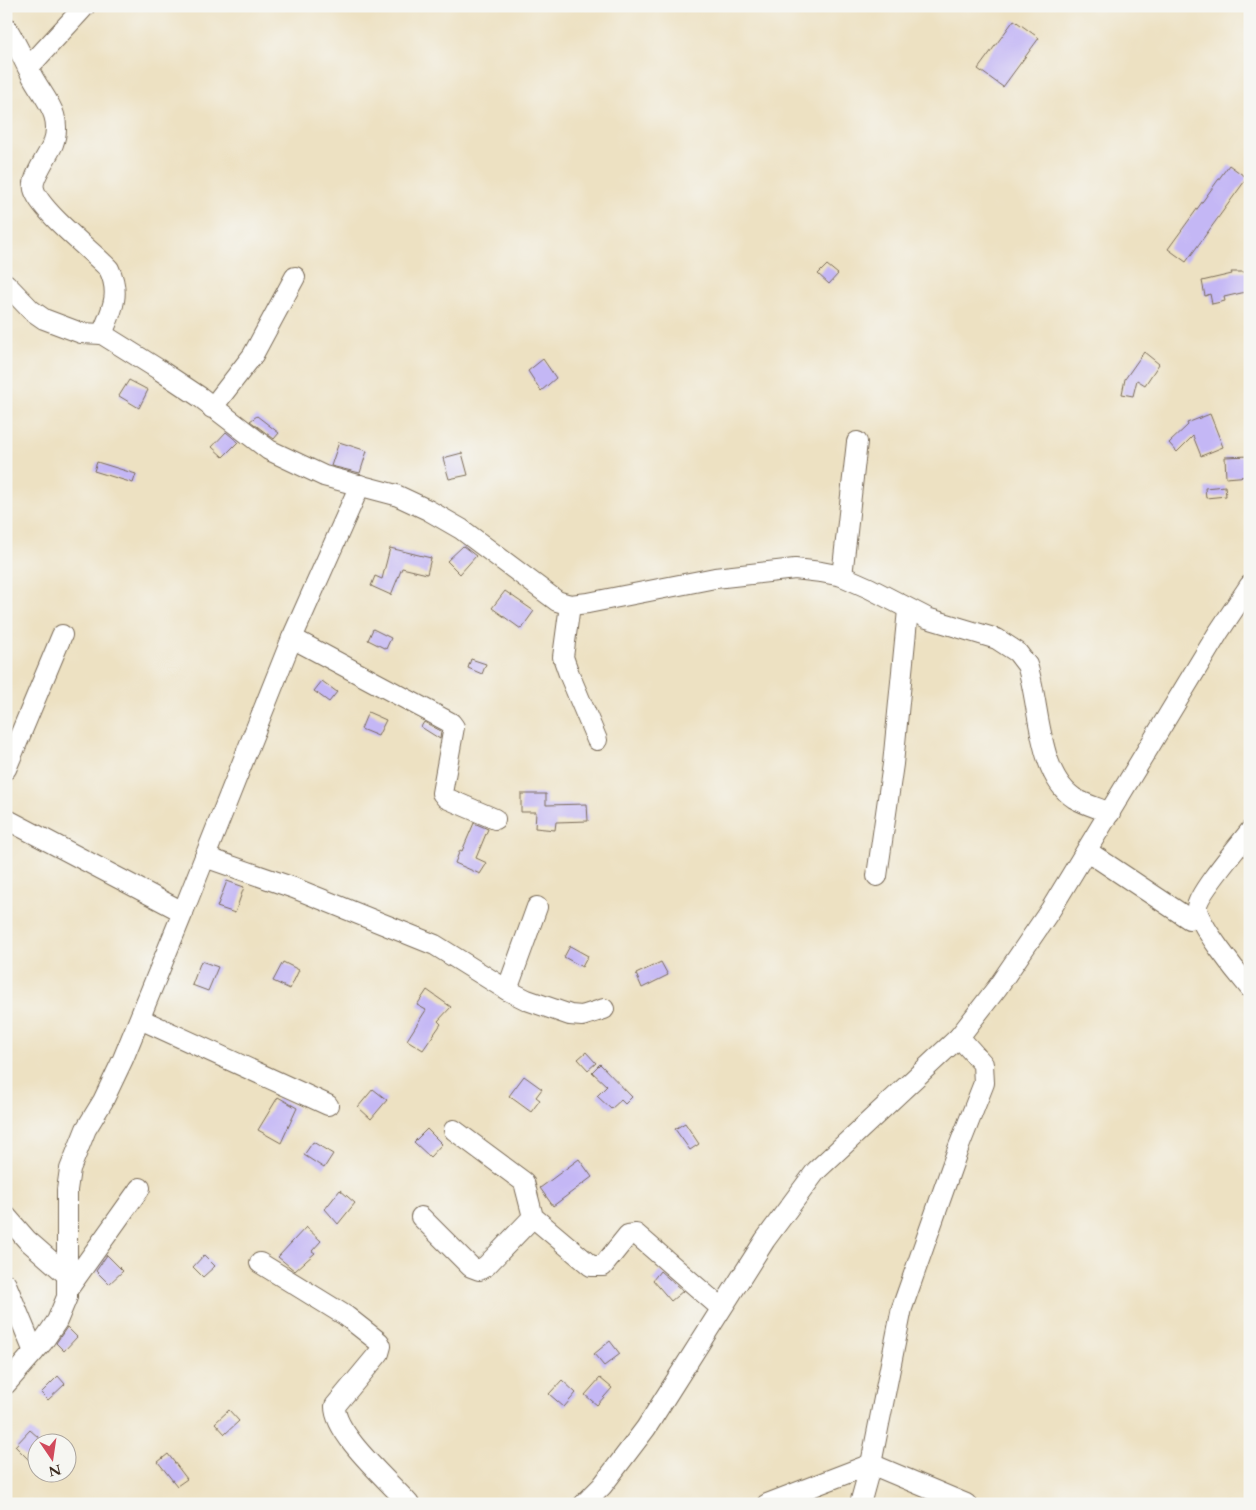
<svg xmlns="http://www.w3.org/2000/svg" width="1256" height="1510" font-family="Cardo,serif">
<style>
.building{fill:#c4b7f5}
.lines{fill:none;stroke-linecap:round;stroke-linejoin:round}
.minor-casing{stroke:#796a57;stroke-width:22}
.minor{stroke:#fff;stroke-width:20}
</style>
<rect width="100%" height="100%" fill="#f6f6f2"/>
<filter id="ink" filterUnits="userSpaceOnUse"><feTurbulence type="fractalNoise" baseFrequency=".02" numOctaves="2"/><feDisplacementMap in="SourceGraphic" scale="10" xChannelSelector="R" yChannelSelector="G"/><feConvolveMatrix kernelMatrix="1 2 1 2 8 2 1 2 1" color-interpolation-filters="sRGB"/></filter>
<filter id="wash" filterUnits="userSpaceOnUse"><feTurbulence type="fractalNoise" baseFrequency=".0096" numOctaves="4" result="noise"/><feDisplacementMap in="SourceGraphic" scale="20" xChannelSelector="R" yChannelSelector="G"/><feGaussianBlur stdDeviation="1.12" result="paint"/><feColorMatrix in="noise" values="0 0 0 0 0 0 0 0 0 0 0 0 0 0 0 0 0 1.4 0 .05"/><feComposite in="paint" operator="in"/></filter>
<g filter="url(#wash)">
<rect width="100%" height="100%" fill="#ede1c2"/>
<g id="blocks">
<g class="building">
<polygon points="1014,20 1039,38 1003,87 978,69"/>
<polygon points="1229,165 1247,178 1186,262 1168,249"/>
<polygon points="827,265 838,274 829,284 818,274"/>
<polygon points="1231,272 1250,272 1250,291 1224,297 1225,301 1212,304 1210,294 1205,296 1202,281 1232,274"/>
<polygon points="1144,352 1159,364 1145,385 1137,380 1133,396 1122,394 1125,379"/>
<polygon points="543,359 556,378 541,391 528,371"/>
<polygon points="129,380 148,390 139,408 119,396"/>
<polygon points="1210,414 1223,447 1201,456 1193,436 1177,452 1169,443 1188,425 1187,423"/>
<polygon points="257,416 279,433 274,439 250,421"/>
<polygon points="226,432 238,442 223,457 212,447"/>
<polygon points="339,442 367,451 360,473 331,466"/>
<polygon points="462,453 468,475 449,479 443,458"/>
<polygon points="1250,456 1250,476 1226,478 1225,457"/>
<polygon points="97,462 136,474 133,483 94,471"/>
<polygon points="1225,486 1226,496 1206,498 1205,488"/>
<polygon points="463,546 476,556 460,574 447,561"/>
<polygon points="390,548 431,558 427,574 402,568 391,595 371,586 375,576 382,579"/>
<polygon points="505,591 534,611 521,629 492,608"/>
<polygon points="373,629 391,638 386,649 368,640"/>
<polygon points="471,659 486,664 482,674 468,668"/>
<polygon points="322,681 337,692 329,702 314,691"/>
<polygon points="368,712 386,720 378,736 361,729"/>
<polygon points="424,722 441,731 440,739 421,727"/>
<polygon points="521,794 546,794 546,805 587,804 588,821 556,822 555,830 535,828 536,812 521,812"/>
<polygon points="474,823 488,829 476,858 487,863 480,874 455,863 460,850 462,851"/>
<polygon points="227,881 244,887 235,913 217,907"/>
<polygon points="570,946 588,956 582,967 564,957"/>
<polygon points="201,961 218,967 208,991 192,985"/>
<polygon points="283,962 299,970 290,989 273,981"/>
<polygon points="661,962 668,975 642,988 636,974"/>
<polygon points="427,990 451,1007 438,1021 441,1024 423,1050 407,1040 426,1010 417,1005"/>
<polygon points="586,1052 596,1063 588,1070 578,1059"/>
<polygon points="600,1064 632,1097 625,1104 621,1100 611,1109 597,1096 607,1086 592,1072"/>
<polygon points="524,1076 542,1089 536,1097 540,1100 531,1112 509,1096"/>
<polygon points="373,1089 387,1100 371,1119 358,1107"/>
<polygon points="278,1097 297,1108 281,1143 258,1130"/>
<polygon points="685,1123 699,1144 690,1150 675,1129"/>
<polygon points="427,1129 442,1144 430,1157 414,1142"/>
<polygon points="313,1142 333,1154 324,1168 304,1155"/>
<polygon points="579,1159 592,1177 553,1206 540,1188"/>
<polygon points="340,1190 355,1203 338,1224 325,1209"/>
<polygon points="306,1227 321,1241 312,1251 315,1253 295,1271 278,1257"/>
<polygon points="107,1255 123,1271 109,1284 96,1271"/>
<polygon points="204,1255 215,1266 203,1277 193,1267"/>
<polygon points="660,1271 683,1291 671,1301 653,1280"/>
<polygon points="67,1327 77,1337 64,1351 56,1343"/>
<polygon points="610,1341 620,1354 604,1366 594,1354"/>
<polygon points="58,1376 65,1384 48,1400 41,1393"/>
<polygon points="600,1378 612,1388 597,1405 585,1395"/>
<polygon points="562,1380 576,1393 564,1407 549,1394"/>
<polygon points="229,1410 239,1421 225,1434 215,1423"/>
<polygon points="30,1430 38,1437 38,1455 31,1462 15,1446"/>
<polygon points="168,1454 187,1479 177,1486 158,1462"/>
</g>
</g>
</g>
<g filter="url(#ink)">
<use href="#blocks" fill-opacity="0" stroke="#796a57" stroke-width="1"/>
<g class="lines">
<g class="minor-casing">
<g id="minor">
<path d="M6,27C16,42 23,59 31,74C43,98 64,114 53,144C49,154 31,178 34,189C39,210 92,251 109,269C121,294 112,310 102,334"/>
<polyline points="28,68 85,6"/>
<path d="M6,284L31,310L44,319L81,333L102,334L158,369L200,397L269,450L324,476L396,495L428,510L461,529L557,601L570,605L588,603L715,578L795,569L821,572L842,576L869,588L927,618L997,639L1017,652L1027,665C1040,703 1037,773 1074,798C1084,804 1098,808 1110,813"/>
<polyline points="212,408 253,355 295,277"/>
<polyline points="842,576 857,442"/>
<polyline points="570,605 563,657 569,674 597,740"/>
<polyline points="292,638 451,723 454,727 442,793 446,798 495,819"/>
<polyline points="6,769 62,635"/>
<polyline points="6,819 183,912 123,1059 103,1101 86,1129 70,1169 67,1190 67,1297 57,1321 42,1343 6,1384"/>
<path d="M1250,831C1240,844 1197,895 1197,907C1196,922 1239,975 1250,988"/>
<polyline points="1087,851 1189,919 1198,914"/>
<polyline points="205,857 294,888 435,945 507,990 527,1000 570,1015 582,1016 604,1009"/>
<polyline points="877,876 893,764 908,610"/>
<polyline points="183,912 292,638 360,485"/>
<polyline points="507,990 537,907"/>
<polyline points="140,1019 328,1105"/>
<polyline points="454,1130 524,1182 533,1217 591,1266 603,1266 628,1235 636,1234 721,1308"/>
<polyline points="6,1216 27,1240 67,1275"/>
<polyline points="421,1217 471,1267 479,1270 486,1266 533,1217"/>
<path d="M260,1263L346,1316L379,1342L381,1346L379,1353L335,1406C334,1434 389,1481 409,1504"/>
<polyline points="6,1284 34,1352"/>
<polyline points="68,1289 140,1188"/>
<polyline points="584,1504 602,1486 646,1428 765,1240 816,1171 959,1037 997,988 1051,909 1218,633 1250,585"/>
<polyline points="767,1504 871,1464 966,1504"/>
<polyline points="860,1504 871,1464 902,1308 958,1149 984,1083 983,1064 959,1037"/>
</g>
</g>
<use href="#minor" class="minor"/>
</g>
</g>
<rect width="1256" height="1510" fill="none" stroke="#f6f6f2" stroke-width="25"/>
<g transform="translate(52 1458) rotate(167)"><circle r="24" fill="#f6f6f2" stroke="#aba49d"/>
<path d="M0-4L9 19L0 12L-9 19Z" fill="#d1495b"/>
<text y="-8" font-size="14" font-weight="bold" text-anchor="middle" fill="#3b2a1e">N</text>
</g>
</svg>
